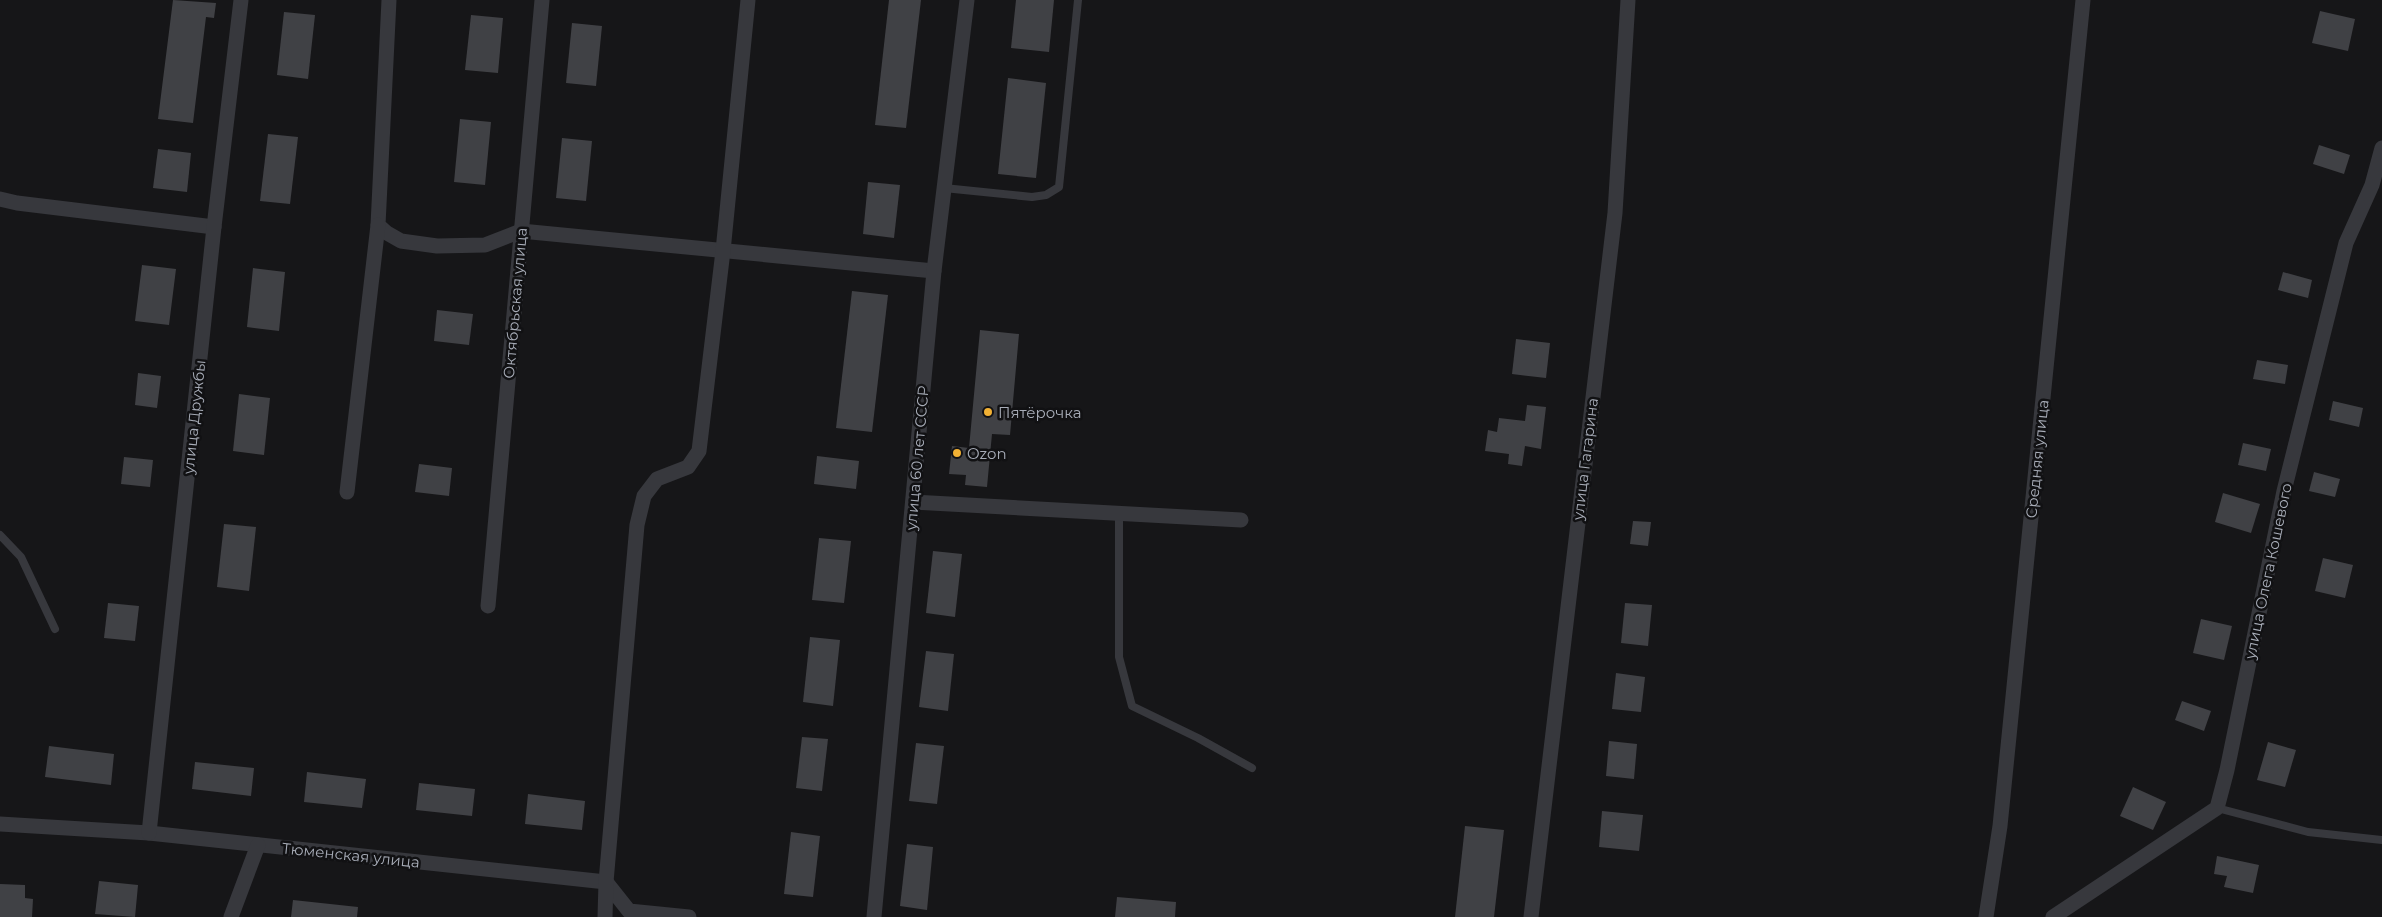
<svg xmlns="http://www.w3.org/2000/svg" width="2382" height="917" font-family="Montserrat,sans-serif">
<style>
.building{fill:#404145}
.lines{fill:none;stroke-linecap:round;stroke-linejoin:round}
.lane{stroke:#37383d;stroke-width:8}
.street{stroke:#37383d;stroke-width:15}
.poi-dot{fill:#f2b134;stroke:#111113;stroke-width:2}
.labels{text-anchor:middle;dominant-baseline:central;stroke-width:5;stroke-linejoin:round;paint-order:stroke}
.street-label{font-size:15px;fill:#a8adb8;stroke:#111113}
.poi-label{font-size:15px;fill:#a8adb8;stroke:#111113;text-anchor:start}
</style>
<rect width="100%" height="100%" fill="#161618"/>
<g class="building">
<polygon points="173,0 216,3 214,18 206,17 193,123 158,119"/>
<polygon points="889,0 921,0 906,128 875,125"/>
<polygon points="1016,0 1054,0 1049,52 1011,48"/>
<polygon points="2320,11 2355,19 2348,51 2312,43"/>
<polygon points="284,12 315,15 308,79 277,75"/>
<polygon points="471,15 503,18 498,73 465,70"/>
<polygon points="572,23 602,26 596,86 566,83"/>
<polygon points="1008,78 1046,83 1036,178 998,174"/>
<polygon points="460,119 491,122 485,185 454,182"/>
<polygon points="268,134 298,137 290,204 260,201"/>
<polygon points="562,138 592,141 586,201 556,198"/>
<polygon points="2319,145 2350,155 2344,174 2313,164"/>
<polygon points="158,149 191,153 187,192 153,188"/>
<polygon points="868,182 900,185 894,238 863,234"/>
<polygon points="142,265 176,269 169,325 135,321"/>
<polygon points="253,268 285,272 279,331 247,327"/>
<polygon points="2283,272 2312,280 2308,298 2278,290"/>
<polygon points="852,291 888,295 872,432 836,428"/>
<polygon points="437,310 473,314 469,345 434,341"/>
<polygon points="980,330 1019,334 1010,435 992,434 987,487 965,485 966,475 949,474 952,446 969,448"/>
<polygon points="1516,339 1550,343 1546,378 1512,374"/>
<polygon points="2257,360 2288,365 2285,384 2253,379"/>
<polygon points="138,373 161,376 157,408 135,405"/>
<polygon points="239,394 270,398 264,455 233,451"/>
<polygon points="2333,401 2363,408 2359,427 2329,420"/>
<polygon points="1527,405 1546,407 1541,449 1525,446 1522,466 1508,464 1509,454 1485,451 1488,430 1497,432 1499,418 1525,421"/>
<polygon points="2243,443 2271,449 2266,471 2238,465"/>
<polygon points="817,456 859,461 856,489 814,484"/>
<polygon points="124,457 153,460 150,487 121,484"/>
<polygon points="419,464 452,468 449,496 415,492"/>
<polygon points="2314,472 2340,479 2335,497 2309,491"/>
<polygon points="2223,493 2260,504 2251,533 2215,522"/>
<polygon points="1633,521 1651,522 1648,546 1630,544"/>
<polygon points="224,524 256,527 249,591 217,587"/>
<polygon points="819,538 851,541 844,603 812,600"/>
<polygon points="933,551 962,554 955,617 926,613"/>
<polygon points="2323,558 2353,565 2345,598 2315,591"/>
<polygon points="108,603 139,606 135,641 104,638"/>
<polygon points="1625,603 1652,605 1648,646 1621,643"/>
<polygon points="2201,619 2232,626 2224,660 2193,653"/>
<polygon points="810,637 840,640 833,706 803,702"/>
<polygon points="926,651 954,654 948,711 919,707"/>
<polygon points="1616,673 1645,677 1641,712 1612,709"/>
<polygon points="2182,701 2211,711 2204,731 2175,720"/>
<polygon points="802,737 828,739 822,791 796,788"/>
<polygon points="1609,741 1637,744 1634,779 1606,776"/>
<polygon points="2268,742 2296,750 2285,787 2257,780"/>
<polygon points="916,743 944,746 937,804 909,801"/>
<polygon points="49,746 114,754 111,785 45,777"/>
<polygon points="195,762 254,768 251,796 192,789"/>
<polygon points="307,772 366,779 362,808 304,802"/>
<polygon points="419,783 475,789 472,816 416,810"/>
<polygon points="2133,787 2166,802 2153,830 2120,816"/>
<polygon points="528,794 585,801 582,830 525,824"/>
<polygon points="1602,811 1643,815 1639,851 1599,847"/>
<polygon points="1465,826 1504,830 1494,917 1455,917"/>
<polygon points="791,832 820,836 813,897 784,894"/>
<polygon points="907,844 933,847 927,910 900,906"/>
<polygon points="2217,856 2259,865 2253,893 2224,887 2227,876 2214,874"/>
<polygon points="99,881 138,885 135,917 95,914"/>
<polygon points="0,884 25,885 25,898 33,899 32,917 0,917"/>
<polygon points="1117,897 1176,902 1175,917 1115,917"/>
<polygon points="293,900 358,907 357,917 291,917"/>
</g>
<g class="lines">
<g class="lane">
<polyline points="944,188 1032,197 1046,195 1059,187 1078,0"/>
<polyline points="1119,513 1119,657 1132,706 1198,738 1252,768"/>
<polyline points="0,535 21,557 55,629"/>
<polyline points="2217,808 2308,832 2382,840"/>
</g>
<g class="street">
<polyline points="389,0 378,225 387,233 401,241 437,246 485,245 521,231 934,271"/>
<polyline points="0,199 17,203 214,227"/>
<polyline points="347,492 378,225"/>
<polyline points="913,502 1241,520"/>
<polyline points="488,606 542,0"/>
<polyline points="0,824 149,833 606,882 629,911 689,917"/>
<polyline points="149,833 214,227 241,0"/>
<polyline points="231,917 258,845"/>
<polyline points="605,917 606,882 637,525 644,496 657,479 688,467 699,451 723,251 748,0"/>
<polyline points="874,917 934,271 967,0"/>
<polyline points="1531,917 1615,213 1628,0"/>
<polyline points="1986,917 2000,826 2083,0"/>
<polyline points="2053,917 2217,808 2227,770 2284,491 2346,243 2372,185 2382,148"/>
</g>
</g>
<g class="poi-dot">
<circle cx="988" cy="412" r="5"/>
<circle cx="957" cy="453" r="5"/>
</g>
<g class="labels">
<g class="street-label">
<text transform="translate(515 303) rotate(-85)">Октябрьская улица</text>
<text transform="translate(194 417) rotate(-84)">улица Дружбы</text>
<text transform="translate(917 458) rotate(-85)">улица 60 лет СССР</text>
<text transform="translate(1585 459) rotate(-83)">улица Гагарина</text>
<text transform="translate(2037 459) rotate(-84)">Средняя улица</text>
<text transform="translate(2268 571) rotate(-78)">улица Олега Кошевого</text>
<text transform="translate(351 855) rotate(6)">Тюменская улица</text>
</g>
<g class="poi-label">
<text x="998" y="412">Пятёрочка</text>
<text x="967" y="453">Ozon</text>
</g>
</g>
</svg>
